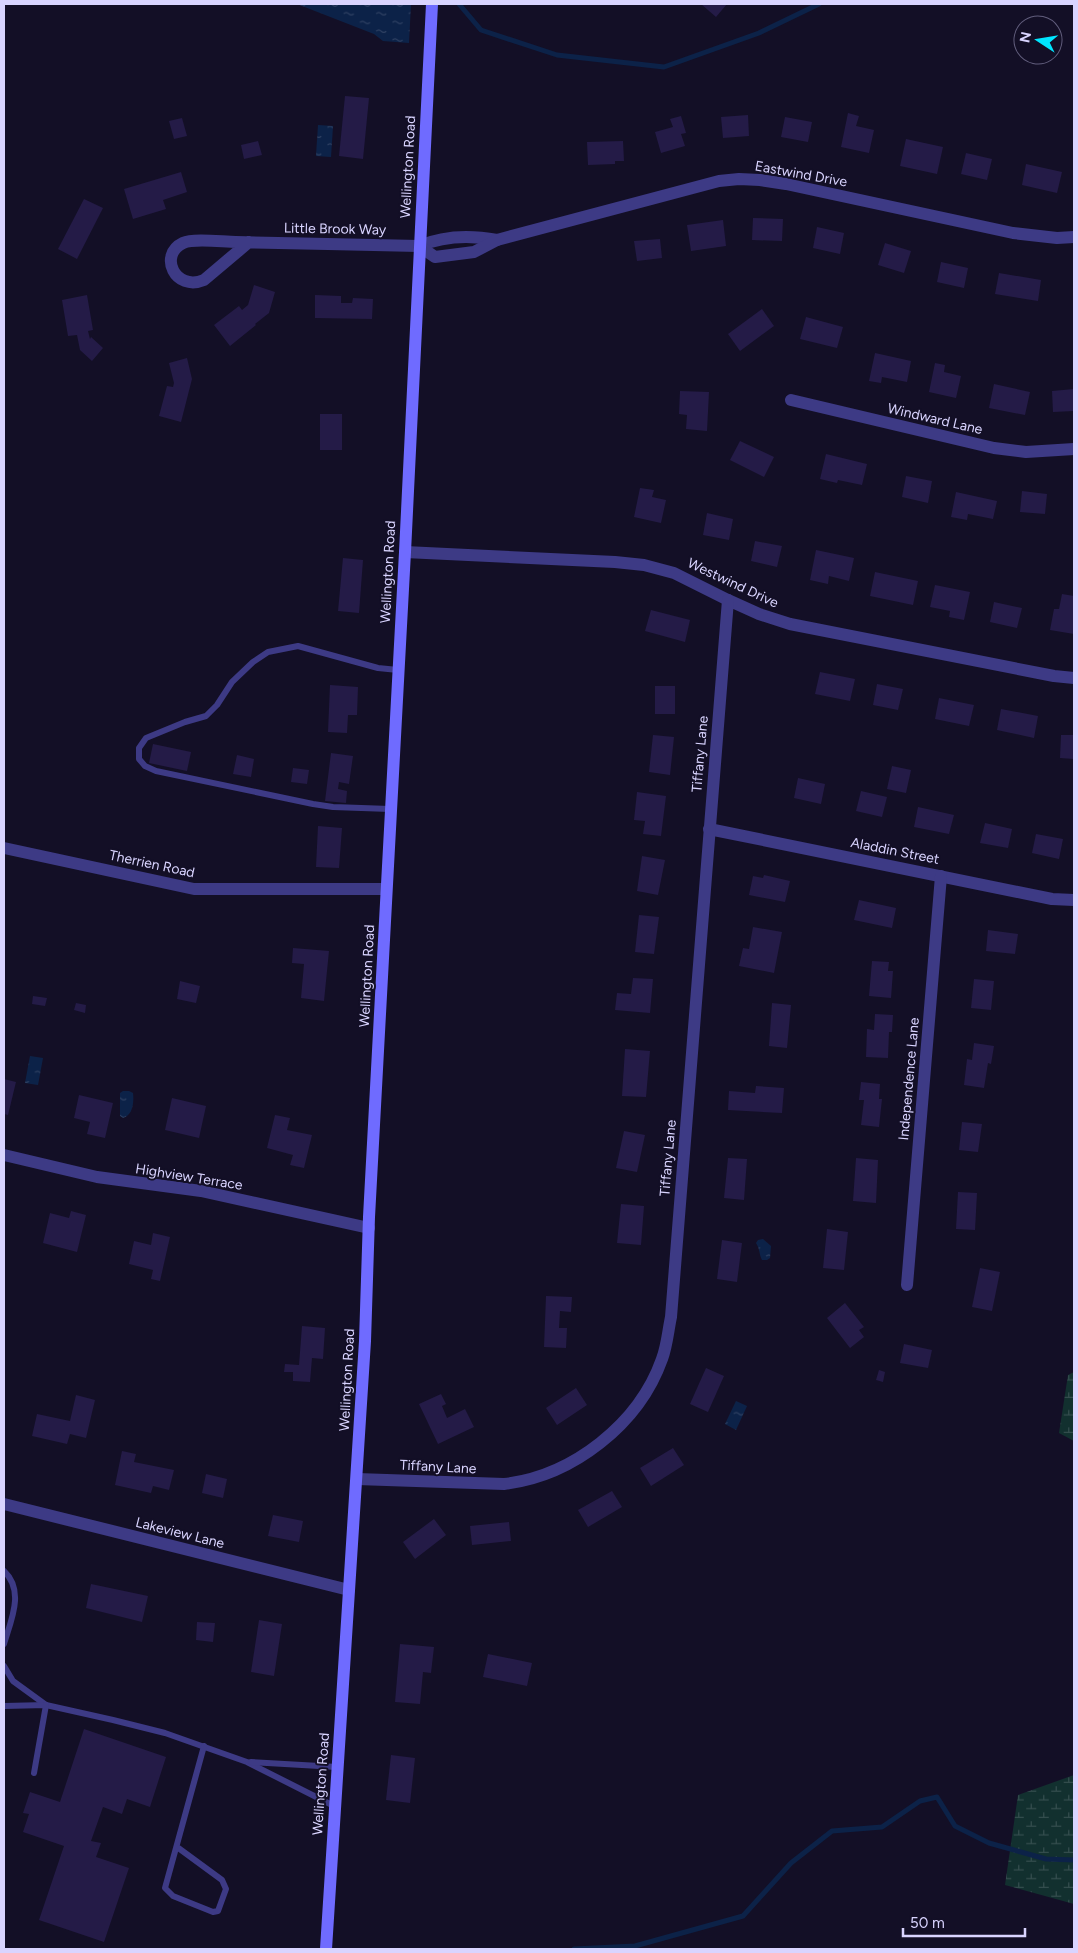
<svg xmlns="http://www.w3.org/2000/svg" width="1078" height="1953" font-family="Figtree,sans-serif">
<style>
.wetland{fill:url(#wetland-marsh)}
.water{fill:url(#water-ripples)}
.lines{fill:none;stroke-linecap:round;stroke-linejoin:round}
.stream{stroke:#0c2248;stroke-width:5}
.building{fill:#241b47}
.service{stroke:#3d3a85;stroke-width:6}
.minor{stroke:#3d3a85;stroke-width:12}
.secondary{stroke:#6f6bff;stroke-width:12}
.labels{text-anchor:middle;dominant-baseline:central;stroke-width:4;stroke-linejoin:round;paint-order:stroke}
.street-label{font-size:14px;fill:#d9d4ff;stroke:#130f26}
</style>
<defs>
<pattern id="wetland-marsh" width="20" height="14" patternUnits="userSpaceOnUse" patternTransform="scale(1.25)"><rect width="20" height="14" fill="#12302f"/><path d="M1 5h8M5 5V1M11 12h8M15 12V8" fill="none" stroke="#344d4e"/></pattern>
<pattern id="water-ripples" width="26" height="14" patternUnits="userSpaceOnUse" patternTransform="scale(1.25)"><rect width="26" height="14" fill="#0c2248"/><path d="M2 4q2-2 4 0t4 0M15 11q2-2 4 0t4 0" fill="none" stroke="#2f4163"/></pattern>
</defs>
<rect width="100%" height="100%" fill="#130f26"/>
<g class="wetland">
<polygon points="1074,1372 1074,1441 1059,1433 1068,1375"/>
<polygon points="1074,1775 1074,1904 1005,1885 1018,1795"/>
</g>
<g class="water">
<polygon points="297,4 411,4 409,43 383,41 374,34"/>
<polygon points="318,125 333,126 331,157 316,156"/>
<polygon points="30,1056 43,1058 38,1085 25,1083"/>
<path d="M123,1091H129L133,1093C134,1102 133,1115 123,1118L120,1116V1093Z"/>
<path d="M763,1239L771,1246L770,1258L767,1260H762C759,1254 760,1249 756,1243L758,1240Z"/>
<polygon points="736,1401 747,1406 736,1430 725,1424"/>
</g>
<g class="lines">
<g class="stream">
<polyline points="459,4 481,30 557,55 664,67 759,33 819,4"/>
<polyline points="574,1949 635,1946 743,1916 791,1863 832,1831 882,1827 920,1801 937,1797 955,1826 989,1843 1046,1859 1074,1860"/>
</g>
</g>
<g class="building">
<polygon points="701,4 727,4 716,17"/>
<polygon points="345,96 369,98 363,159 339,156"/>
<polygon points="848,113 859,116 856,126 874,130 869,153 841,147"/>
<polygon points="748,115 749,136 723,138 721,117"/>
<polygon points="681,116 686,133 681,134 685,146 661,153 655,132 673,127 670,119"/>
<polygon points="785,117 812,122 808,142 781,137"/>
<polygon points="182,118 187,136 174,139 169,121"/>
<polygon points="906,139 943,147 937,174 900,166"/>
<polygon points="258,141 262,155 244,159 241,145"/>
<polygon points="623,141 624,161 615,161 615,164 588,165 587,142"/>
<polygon points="966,153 992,159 987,180 961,174"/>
<polygon points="1026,164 1062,172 1057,193 1022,185"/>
<polygon points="181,172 187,192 163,200 166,209 133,219 124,189"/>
<polygon points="84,199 103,208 77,259 58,249"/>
<polygon points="753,218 783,219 782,241 752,240"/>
<polygon points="723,220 726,246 691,251 687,225"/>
<polygon points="817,227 844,233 840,254 813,248"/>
<polygon points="660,239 662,258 637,261 634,241"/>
<polygon points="885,243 911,251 904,273 878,265"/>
<polygon points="941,262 968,268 964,288 937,282"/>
<polygon points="999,273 1041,280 1038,301 995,294"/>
<polygon points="254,285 275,292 269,313 255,324 256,325 230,346 214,325 239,306 242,310 248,305"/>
<polygon points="87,295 93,330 88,331 90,339 91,337 103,348 92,361 80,350 77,335 68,336 62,300"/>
<polygon points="315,295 341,296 341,303 352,303 353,298 373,299 372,319 315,318"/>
<polygon points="762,309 774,326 740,351 728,334"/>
<polygon points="806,317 843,327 837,348 800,339"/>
<polygon points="875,353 911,361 907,382 882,377 881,383 869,381"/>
<polygon points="187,358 192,379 181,422 159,416 167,386 173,387 174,383 169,363"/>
<polygon points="935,363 945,365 944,372 961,376 956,398 929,392"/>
<polygon points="994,384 1030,392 1025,415 989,408"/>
<polygon points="1074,389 1074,411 1053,412 1052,391"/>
<polygon points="680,391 709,392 707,431 686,429 687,415 679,414"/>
<rect x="320" y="414" width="22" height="36"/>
<polygon points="740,441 774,457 764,477 730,460"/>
<polygon points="826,454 867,464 862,485 838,480 837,483 820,479"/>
<polygon points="906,476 932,481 928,503 902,497"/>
<polygon points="640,488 654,490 652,497 666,500 661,523 634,517"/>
<polygon points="1022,491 1047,494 1045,514 1020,512"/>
<polygon points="956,492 997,501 993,519 968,514 967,520 951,517"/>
<polygon points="707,513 733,519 729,540 703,535"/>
<polygon points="755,541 782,546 777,567 751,561"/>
<polygon points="816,550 854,558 849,581 829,576 828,584 810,580"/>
<polygon points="343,558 363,560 359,613 338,611"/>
<polygon points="875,572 918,581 913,605 870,596"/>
<polygon points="935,585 970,592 964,620 949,617 950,611 930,607"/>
<polygon points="1062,594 1074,596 1074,634 1050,630 1054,609 1059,609"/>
<polygon points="994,602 1022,608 1017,628 990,622"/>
<polygon points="651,610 690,620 685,642 645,631"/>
<polygon points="820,672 855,679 850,701 815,694"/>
<polygon points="877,684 903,689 898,710 873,705"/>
<polygon points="330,685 358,687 357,715 348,715 347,733 328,732"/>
<rect x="655" y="686" width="20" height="28"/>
<polygon points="939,698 974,705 969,726 935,719"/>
<polygon points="1001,709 1038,716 1034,738 997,730"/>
<polygon points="653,735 674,737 670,775 649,772"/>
<polygon points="1061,735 1074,735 1074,759 1060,758"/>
<polygon points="153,744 191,752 187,771 149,763"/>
<polygon points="331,753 353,756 349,784 339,782 338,789 347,791 346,803 325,801"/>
<polygon points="237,755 254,759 251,777 233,774"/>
<polygon points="892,766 911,770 906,793 887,789"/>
<polygon points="293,768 309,770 307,784 291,782"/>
<polygon points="798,778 825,784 821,804 794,798"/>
<polygon points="861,791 887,797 882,817 856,811"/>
<polygon points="637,792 666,796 661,836 643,834 645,821 634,820"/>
<polygon points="918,807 954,815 949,834 914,827"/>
<polygon points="985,823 1012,829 1008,848 980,843"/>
<polygon points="318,826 342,828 339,868 316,867"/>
<polygon points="1036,834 1063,839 1059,859 1032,853"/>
<polygon points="642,856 665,860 658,895 637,891"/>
<polygon points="764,875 790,881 785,902 749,895 753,876 763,878"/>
<polygon points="859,900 896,908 892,928 854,920"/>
<polygon points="639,915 659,917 654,954 635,952"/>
<polygon points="753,927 782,932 774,973 739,966 743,948 749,949"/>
<polygon points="988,930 1018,934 1015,954 986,951"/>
<polygon points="293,948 329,951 324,1001 301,998 304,964 292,963"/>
<polygon points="872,961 889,962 888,971 893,971 891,998 869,996"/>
<polygon points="633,978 653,979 650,1013 615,1010 617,993 631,994"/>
<polygon points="974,979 994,981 991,1010 971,1008"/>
<polygon points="180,981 200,986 196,1003 177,999"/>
<polygon points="33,996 47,998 45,1006 32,1004"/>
<polygon points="76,1003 86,1005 85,1013 74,1010"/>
<polygon points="772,1003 791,1005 787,1048 769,1046"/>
<polygon points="875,1014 893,1015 892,1032 889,1032 888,1058 866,1057 867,1029 874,1030"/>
<polygon points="974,1043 994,1046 991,1064 988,1063 984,1088 964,1085 967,1059 972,1060"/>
<polygon points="625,1049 650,1051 646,1097 622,1096"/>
<polygon points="4,1079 16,1082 8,1115 4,1114"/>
<polygon points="861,1082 880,1084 879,1099 882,1099 879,1127 861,1125 864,1100 859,1100"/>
<polygon points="756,1086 784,1088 782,1113 728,1110 729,1091 755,1093"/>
<polygon points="79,1095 113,1103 105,1138 87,1134 90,1122 74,1118"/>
<polygon points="172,1098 206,1106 199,1138 165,1130"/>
<polygon points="275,1115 290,1118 287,1130 312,1135 304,1168 290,1165 293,1155 267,1148"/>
<polygon points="962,1122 982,1124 978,1152 959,1150"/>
<polygon points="624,1131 645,1135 637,1172 616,1168"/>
<polygon points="728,1158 747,1159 744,1200 724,1198"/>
<polygon points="856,1158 878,1160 876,1203 853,1201"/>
<polygon points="958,1192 977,1193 975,1230 956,1229"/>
<polygon points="621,1204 644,1206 641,1245 617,1243"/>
<polygon points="71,1211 86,1215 77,1252 43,1243 50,1213 69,1218"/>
<polygon points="827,1229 848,1232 844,1270 823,1268"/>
<polygon points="153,1233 170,1237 160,1281 151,1279 153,1270 129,1264 134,1241 151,1245"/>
<polygon points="722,1240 742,1243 737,1282 717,1279"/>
<polygon points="980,1268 1000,1272 992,1311 972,1307"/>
<polygon points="546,1296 572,1297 571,1312 560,1311 559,1328 567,1328 566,1348 544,1347"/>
<polygon points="845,1303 864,1327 859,1330 864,1337 850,1348 827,1318"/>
<polygon points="302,1326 325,1328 323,1359 312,1358 310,1382 293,1381 293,1372 284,1372 285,1364 299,1365"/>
<polygon points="904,1344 932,1350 928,1368 900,1363"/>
<polygon points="706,1368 724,1376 708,1412 690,1404"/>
<polygon points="879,1370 885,1372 883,1382 876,1380"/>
<polygon points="576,1388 587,1405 557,1425 546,1408"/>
<polygon points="441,1394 446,1404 442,1406 447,1418 465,1409 474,1427 438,1444 419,1404"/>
<polygon points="76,1395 95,1400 86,1438 70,1434 67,1444 32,1436 37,1414 70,1421"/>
<polygon points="673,1448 684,1465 651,1486 640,1468"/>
<polygon points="122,1451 136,1454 134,1462 174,1470 169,1490 153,1486 151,1493 115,1485"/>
<polygon points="206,1474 227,1479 223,1498 202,1493"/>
<polygon points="612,1491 622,1507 588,1527 578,1510"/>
<polygon points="273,1515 303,1521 299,1542 268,1536"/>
<polygon points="434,1519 446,1535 415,1559 403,1542"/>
<polygon points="509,1522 511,1541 472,1545 470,1526"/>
<polygon points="91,1584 148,1596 142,1622 86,1608"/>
<polygon points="259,1620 282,1624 274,1676 251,1672"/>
<polygon points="197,1622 215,1623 213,1642 196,1640"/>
<polygon points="400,1644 434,1647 431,1673 423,1672 420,1704 395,1702"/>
<polygon points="488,1654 532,1663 527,1686 483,1677"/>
<polygon points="84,1729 166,1757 150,1807 127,1799 122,1814 103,1807 91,1841 101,1843 96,1857 129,1868 104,1942 39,1920 64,1846 23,1832 29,1814 23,1813 30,1792 60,1802"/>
<polygon points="391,1755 415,1758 410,1803 386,1800"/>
</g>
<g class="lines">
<g class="service">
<polyline points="390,809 333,807 313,804 156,771 145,766 139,759 139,748 146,738 185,722 206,716 217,705 232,682 253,662 268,652 298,646 378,668 398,670"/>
<path d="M4,1571C25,1591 11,1620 4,1644"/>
<polyline points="4,1666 13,1681 46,1705"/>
<polyline points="4,1706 46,1705 113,1720 165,1733 247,1762 334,1806"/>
<polyline points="251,1762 337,1767"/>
<polyline points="34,1773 46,1705"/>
<polyline points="177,1847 222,1880 226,1889 218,1911 213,1912 173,1896 165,1888 204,1746"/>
</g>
<g class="minor">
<path d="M249,242L204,280C175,292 158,255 183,243C194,238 223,242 236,242C297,243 358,245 419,246C443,236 471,235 497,240"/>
<polyline points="419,246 435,257 474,252 497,240 719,181 739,179 760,180 786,184 1013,233 1057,238 1074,237"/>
<polyline points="791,400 994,448 1026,452 1074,449"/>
<polyline points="405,552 615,562 644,565 674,573 728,600 759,614 790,624 1054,676 1074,678"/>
<polyline points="709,829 1052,899 1074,900"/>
<polyline points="4,848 194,889 386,889"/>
<polyline points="4,1155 97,1177 201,1191 369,1228"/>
<polyline points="907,1285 941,876"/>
<path d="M357,1479L504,1484C573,1476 639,1424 662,1359C667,1346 668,1331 671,1317L728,600"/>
<polyline points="4,1504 349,1590"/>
</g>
<polyline class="secondary" points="326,1949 365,1341 369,1217 405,552 432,4"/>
</g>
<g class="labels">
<g class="street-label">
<text transform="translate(408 167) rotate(-87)">Wellington Road</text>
<text transform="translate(801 174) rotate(10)">Eastwind Drive</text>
<text transform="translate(335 229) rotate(1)">Little Brook Way</text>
<text transform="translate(935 419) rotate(13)">Windward Lane</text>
<text transform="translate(388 572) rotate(-87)">Wellington Road</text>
<text transform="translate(733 583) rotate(25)">Westwind Drive</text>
<text transform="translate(700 754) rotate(-85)">Tiffany Lane</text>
<text transform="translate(895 851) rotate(11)">Aladdin Street</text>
<text transform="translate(152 864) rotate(12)">Therrien Road</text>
<text transform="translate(367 976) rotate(-87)">Wellington Road</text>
<text transform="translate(909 1079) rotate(-85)">Independence Lane</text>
<text transform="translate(668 1158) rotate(-85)">Tiffany Lane</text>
<text transform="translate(189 1177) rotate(9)">Highview Terrace</text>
<text transform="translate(347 1380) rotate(-87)">Wellington Road</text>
<text transform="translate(438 1467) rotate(3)">Tiffany Lane</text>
<text transform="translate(180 1533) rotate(14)">Lakeview Lane</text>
<text transform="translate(321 1784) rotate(-86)">Wellington Road</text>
</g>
</g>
<rect width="1078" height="1953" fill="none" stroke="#d9d4ff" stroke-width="10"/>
<g transform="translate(1038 40) rotate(282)"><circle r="24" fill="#130f26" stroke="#625e7d"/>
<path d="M0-4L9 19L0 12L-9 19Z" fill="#00e5ff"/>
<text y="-8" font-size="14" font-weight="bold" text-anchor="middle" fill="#d9d4ff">N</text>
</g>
<path d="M903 1928v8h122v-8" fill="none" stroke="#d9d4ff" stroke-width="2.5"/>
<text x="910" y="1928" font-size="15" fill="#d9d4ff" stroke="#130f26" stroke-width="4" paint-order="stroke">50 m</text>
</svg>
